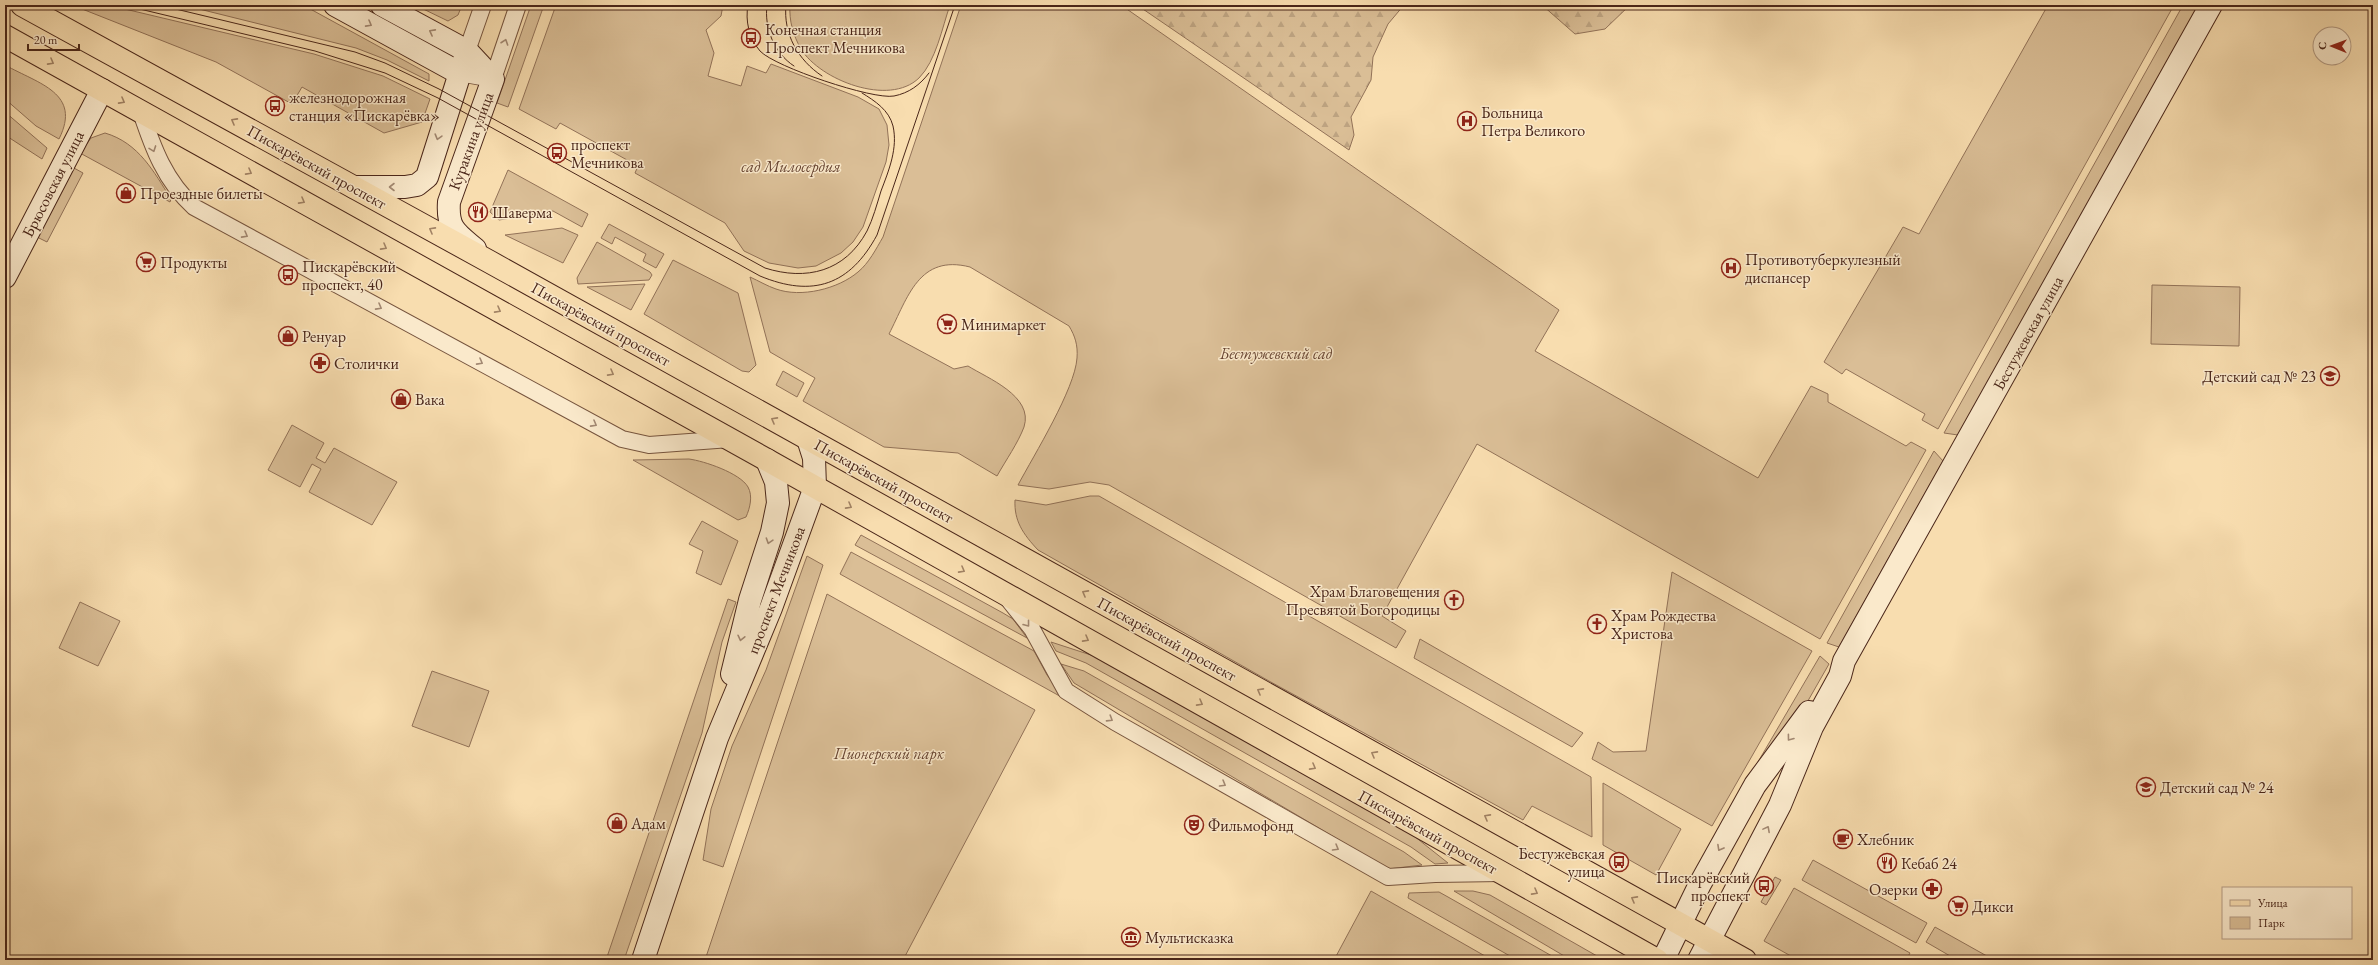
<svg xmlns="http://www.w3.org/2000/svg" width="2378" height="965" font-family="'EB Garamond',serif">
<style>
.green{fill:#dabe96;stroke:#927258}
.forest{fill:url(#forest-firs);stroke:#927258}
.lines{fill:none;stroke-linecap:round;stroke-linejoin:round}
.street-casing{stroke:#76543e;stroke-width:18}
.secondary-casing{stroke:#4a2619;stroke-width:24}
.primary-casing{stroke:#4a2619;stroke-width:24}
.street{stroke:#fae9cb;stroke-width:16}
.secondary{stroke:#fae9cb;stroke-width:22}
.primary{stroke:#f8ddaf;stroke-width:22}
.tram{stroke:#4a2619;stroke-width:1}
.oneway{stroke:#a28872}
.oneway2{stroke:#a18264}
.labels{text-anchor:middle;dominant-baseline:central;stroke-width:3;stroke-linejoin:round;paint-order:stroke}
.poi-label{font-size:16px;fill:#4a2619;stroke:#fae9cb;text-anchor:start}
.street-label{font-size:16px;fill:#4a2619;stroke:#fae9cb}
.park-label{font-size:16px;font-style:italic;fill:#674432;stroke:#fae9cb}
</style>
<defs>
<pattern id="forest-firs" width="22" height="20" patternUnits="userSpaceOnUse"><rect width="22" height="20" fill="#dabe96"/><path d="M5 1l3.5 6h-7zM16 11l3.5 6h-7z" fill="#bda381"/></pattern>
</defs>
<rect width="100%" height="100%" fill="#f8ddaf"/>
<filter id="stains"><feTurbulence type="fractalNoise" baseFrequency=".005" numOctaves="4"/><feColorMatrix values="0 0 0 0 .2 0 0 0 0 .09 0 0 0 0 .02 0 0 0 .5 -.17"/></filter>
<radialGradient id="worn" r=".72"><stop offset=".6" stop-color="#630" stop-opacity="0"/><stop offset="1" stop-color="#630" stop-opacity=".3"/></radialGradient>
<g class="green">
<polygon points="72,5 108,5 314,54 383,76 430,99 422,122 384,133 302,87 292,104 216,62"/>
<polygon points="183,5 303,5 429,74 429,81 387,60 356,48"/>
<polygon points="415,5 462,5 458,15 448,21"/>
<polygon points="531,5 544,5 508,107 497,103"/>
<polygon points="556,5 723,5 721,16 706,30 714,53 708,76 741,86 747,66 766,73 771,64 858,97 879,109 887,125 889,145 886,162 863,227 853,242 841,253 816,266 798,268 769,263 744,251 725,223 635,173 638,166 560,123 556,129 519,109"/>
<path d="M790,5H950C942,28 936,61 919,78C889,107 820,80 801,49C793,35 789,21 790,5Z"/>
<path d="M961,5H1121L1559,310L1535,351L1758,478L1811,386L1828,394V402L1906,446L1911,442L1926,450L1820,639L1477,444L1382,616L1406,631L1396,648L1109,485L1090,482L1049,489L1018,485C1034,455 1075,389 1077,358C1078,345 1075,336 1069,326L970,267C919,254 908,297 889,334L954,369L968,366C987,378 1034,396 1024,427C1018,443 1006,460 997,476L958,453L884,447L803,401L815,378L770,352L750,277C759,281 767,286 776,289C801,298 838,289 858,272C869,263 876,249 883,237Z"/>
<polygon points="2048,5 2174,5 1938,429 1922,420 1925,414 1846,369 1842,374 1824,362 1903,227 1919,234"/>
<polygon points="2183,5 2200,5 1958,435 1944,433"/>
<path d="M5,65C39,84 82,93 59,139L36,126L5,99Z"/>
<polygon points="5,112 47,148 42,159 5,135"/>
<path d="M105,133C139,143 154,172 171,199L170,202L80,153L91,138Z"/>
<polygon points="74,168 83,173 47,242 37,237"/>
<polygon points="508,170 588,214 582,227 553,211 499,220 490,212"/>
<polygon points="609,224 664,254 656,268 643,261 646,254 615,237 612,244 601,238"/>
<polygon points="562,228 578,235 563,263 505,235"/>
<polygon points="597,242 650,272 652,275 649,280 578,284 577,278"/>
<polygon points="673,260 738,293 756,365 749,372 742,371 644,314"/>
<polygon points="645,284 631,310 587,287"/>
<polygon points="2152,285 2240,287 2239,346 2151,344"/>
<polygon points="783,371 804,383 797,397 776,385"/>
<polygon points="292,425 324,443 316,458 325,463 334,448 397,482 372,525 309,492 321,469 312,464 300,487 268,470"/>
<polygon points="1934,451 1943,461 1839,647 1827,643"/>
<path d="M689,459C704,461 740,473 748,487C753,496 750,508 746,517L738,520L633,460Z"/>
<path d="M1090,496H1099L1591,777L1592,837L1532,806L1523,820L1269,681L1038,550C1023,534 1014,521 1015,500L1046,505Z"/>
<polygon points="702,521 738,541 721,585 696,573 703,551 689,544"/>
<polygon points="861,535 1003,613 1013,619 1027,638 855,545"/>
<polygon points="851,552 1034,651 1047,675 1065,699 840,574"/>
<polygon points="807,556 823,565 723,867 703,860 711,809 732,746 766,670"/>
<polygon points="1672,572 1812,651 1712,826 1592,759 1598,742 1613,752 1646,751"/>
<polygon points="827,594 1035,710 903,960 705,960"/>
<polygon points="728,599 736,602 722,642 702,733 624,960 606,960"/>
<polygon points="80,602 120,621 98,666 59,648"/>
<polygon points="1420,639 1583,733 1572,747 1414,658"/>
<polygon points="1051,642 1094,656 1414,836 1448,863 1435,864 1411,847 1086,663 1056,651"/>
<polygon points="1820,656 1829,664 1805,706 1755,767"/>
<polygon points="1061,664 1084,671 1404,852 1422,865 1388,869 1074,683"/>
<polygon points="432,671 489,691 469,747 412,726"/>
<polygon points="1603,783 1681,829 1656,875 1603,845"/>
<polygon points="1813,860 1927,923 1916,943 1802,880"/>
<polygon points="1775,877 1781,880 1766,905 1761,902"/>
<polygon points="1794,888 1910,953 1906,960 1798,960 1764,941"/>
<polygon points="1371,891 1492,960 1334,960"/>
<polygon points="1454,891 1473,891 1490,895 1604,960 1571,960"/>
<polygon points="1439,892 1448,897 1559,960 1517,960 1408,898 1409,893"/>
<polygon points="1935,927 1994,960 1957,960 1926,942"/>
</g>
<g class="forest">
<polygon points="1137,5 1404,5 1388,24 1373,57 1371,80 1351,117 1354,135 1349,150"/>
<polygon points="1542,5 1630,5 1605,29 1575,34"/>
</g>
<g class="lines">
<g class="street-casing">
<g id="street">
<polyline points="467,51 483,5"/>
<polyline points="459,73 493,79 518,5"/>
<path d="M141,112C153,148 165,181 194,207L622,439L649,445L730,439"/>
<polyline points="1008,599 1032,629 1066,691 1115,722 1388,877 1435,874 1501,873"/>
</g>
</g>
<g class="secondary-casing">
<g id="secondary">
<polyline points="335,5 459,73"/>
<path d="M382,5L467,51L493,79L449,202C447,229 456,233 475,249"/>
<polyline points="354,187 405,187 417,185 427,177 467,51"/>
<polyline points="5,277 102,90"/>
<polyline points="732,674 750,600 772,532 778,503 776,482 767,460"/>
<polyline points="643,960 717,738 771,608 815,487 814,458 808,439"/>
<polyline points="1663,960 1700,884 1755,785 1809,712"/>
<polyline points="1699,960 1780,805 1812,727 1840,676 1844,661 2211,5"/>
</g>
</g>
<g class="primary-casing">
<g id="primary">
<polyline points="22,5 490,262 1745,960"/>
<polyline points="5,36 767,460 1657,960"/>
</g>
</g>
<use href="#street" class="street"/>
<use href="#secondary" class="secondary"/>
<use href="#primary" class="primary"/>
<g class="tram">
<path d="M123,5L315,51L385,73L438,98L760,276C813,298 850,285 877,235L955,5"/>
<path d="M159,5L355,52L385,63L439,89L765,268C806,281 845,272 867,231C873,219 877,204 881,191C889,170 898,148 893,126C889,110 875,101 862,93"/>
<path d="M748,5C745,21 749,38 760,51C775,67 873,100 894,96C909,93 920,85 929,73"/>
<path d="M767,5C764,28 774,53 794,66"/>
<path d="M786,5C783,34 798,60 822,76"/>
</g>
</g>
<defs><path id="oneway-chevron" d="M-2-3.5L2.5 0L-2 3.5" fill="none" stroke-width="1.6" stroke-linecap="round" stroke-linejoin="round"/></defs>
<g class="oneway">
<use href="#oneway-chevron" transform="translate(369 24) rotate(29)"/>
<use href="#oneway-chevron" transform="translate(432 32) rotate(-152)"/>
<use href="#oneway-chevron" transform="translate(505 42) rotate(-71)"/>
<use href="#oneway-chevron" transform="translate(438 137) rotate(106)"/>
<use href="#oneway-chevron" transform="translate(153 149) rotate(70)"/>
<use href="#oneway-chevron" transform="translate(392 187) rotate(180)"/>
<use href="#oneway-chevron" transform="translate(245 235) rotate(29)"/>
<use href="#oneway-chevron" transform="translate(379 307) rotate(29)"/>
<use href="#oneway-chevron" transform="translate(480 362) rotate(29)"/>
<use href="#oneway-chevron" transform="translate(594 424) rotate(29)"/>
<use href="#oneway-chevron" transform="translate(769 541) rotate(108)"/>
<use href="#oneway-chevron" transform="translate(1027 624) rotate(52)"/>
<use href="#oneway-chevron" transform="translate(741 638) rotate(103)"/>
<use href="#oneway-chevron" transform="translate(1110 719) rotate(32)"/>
<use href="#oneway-chevron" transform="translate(1790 738) rotate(127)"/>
<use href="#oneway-chevron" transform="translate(1223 784) rotate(30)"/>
<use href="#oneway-chevron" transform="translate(1767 829) rotate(-62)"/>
<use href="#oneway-chevron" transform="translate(1336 848) rotate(30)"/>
<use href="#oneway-chevron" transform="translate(1720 848) rotate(119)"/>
</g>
<g class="oneway2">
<use href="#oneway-chevron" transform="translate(51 62) rotate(29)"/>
<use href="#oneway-chevron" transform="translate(122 101) rotate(29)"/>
<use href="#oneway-chevron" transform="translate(234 121) rotate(-151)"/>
<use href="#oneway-chevron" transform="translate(249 172) rotate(29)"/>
<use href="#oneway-chevron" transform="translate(302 201) rotate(29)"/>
<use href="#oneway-chevron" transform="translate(432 230) rotate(-151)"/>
<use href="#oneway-chevron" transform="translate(384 247) rotate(29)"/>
<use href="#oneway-chevron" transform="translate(498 310) rotate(29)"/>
<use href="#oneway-chevron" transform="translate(611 373) rotate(29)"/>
<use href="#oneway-chevron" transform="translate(774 420) rotate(-151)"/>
<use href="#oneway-chevron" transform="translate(849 506) rotate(29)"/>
<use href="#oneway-chevron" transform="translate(962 570) rotate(29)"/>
<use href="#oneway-chevron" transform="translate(1085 593) rotate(-151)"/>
<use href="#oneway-chevron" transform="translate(1086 639) rotate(29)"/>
<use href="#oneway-chevron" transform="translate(1260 691) rotate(-151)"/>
<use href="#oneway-chevron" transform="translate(1200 703) rotate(29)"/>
<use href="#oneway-chevron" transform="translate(1374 754) rotate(-151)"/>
<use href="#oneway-chevron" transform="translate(1313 767) rotate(29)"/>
<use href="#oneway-chevron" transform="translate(1487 817) rotate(-151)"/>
<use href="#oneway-chevron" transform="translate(1535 892) rotate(29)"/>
<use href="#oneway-chevron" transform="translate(1634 899) rotate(-151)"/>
</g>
<defs>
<g id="bus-ring" transform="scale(1)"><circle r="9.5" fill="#fae9cb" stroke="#8f2418" stroke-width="1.5"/><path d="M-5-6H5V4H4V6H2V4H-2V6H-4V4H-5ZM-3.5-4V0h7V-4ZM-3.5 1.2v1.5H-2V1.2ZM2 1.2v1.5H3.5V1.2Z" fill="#8f2418"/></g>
<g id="hospital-ring" transform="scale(1)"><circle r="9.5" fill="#fae9cb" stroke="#8f2418" stroke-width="1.5"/><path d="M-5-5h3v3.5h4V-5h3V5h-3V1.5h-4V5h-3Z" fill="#8f2418"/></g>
<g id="shop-ring" transform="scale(1)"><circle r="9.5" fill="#fae9cb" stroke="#8f2418" stroke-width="1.5"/><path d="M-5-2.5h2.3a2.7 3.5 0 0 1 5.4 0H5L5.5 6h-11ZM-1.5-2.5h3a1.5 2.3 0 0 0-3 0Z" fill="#8f2418"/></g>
<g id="restaurant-ring" transform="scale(1)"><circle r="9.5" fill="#fae9cb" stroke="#8f2418" stroke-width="1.5"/><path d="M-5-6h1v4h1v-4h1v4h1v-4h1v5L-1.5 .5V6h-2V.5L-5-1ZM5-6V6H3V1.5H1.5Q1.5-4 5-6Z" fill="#8f2418"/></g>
<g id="supermarket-ring" transform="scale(1)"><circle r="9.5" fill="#fae9cb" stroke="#8f2418" stroke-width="1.5"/><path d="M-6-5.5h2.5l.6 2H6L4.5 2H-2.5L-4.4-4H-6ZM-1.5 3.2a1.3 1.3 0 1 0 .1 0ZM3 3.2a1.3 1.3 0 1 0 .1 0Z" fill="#8f2418"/></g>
<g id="pharmacy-ring" transform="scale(1)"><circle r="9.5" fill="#fae9cb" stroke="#8f2418" stroke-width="1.5"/><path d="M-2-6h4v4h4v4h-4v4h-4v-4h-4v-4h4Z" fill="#8f2418"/></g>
<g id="school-ring" transform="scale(1)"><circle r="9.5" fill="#fae9cb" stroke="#8f2418" stroke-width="1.5"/><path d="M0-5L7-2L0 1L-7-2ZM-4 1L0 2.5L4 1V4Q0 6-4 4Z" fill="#8f2418"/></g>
<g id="church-ring" transform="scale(1)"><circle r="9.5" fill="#fae9cb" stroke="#8f2418" stroke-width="1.5"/><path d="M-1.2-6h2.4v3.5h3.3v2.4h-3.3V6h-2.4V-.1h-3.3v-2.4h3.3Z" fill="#8f2418"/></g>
<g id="theatre-ring" transform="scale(1)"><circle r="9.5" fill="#fae9cb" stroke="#8f2418" stroke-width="1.5"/><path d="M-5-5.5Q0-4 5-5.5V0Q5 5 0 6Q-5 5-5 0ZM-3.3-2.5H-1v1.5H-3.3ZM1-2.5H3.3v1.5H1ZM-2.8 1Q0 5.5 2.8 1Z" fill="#8f2418"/></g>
<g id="cafe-ring" transform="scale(1)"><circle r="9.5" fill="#fae9cb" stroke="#8f2418" stroke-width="1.5"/><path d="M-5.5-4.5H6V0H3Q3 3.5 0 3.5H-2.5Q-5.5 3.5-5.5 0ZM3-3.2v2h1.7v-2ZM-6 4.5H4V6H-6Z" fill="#8f2418"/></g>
<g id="museum-ring" transform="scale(1)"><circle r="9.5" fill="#fae9cb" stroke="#8f2418" stroke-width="1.5"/><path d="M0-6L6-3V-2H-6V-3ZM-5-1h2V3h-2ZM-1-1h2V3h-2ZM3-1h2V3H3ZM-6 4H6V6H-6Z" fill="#8f2418"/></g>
</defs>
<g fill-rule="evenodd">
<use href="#bus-ring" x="751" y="38"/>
<use href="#bus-ring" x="275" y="106"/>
<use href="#hospital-ring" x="1467" y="121"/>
<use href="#bus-ring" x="557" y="153"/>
<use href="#shop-ring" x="126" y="193"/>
<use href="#restaurant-ring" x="478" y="212"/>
<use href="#supermarket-ring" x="146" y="262"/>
<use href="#hospital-ring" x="1731" y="268"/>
<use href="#bus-ring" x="288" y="275"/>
<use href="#supermarket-ring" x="947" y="324"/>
<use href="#shop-ring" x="288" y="336"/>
<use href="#pharmacy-ring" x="320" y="363"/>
<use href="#school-ring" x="2330" y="376"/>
<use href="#shop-ring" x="401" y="399"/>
<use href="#church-ring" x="1454" y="600"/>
<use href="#church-ring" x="1597" y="624"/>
<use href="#school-ring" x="2146" y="787"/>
<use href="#shop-ring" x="617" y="823"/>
<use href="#theatre-ring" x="1194" y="825"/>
<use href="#cafe-ring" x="1843" y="839"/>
<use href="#bus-ring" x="1619" y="862"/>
<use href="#restaurant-ring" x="1887" y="863"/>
<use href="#bus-ring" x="1764" y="886"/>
<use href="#pharmacy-ring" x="1932" y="889"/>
<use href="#supermarket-ring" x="1958" y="906"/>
<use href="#museum-ring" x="1131" y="937"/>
</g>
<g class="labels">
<g class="poi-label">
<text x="765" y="29">Конечная станция<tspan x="765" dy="18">Проспект Мечникова</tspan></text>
<text x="289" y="97">железнодорожная<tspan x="289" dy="18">станция «Пискарёвка»</tspan></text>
<text x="1481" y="112">Больница<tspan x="1481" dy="18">Петра Великого</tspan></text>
<text x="571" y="144">проспект<tspan x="571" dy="18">Мечникова</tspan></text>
<text x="140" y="193">Проездные билеты</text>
<text x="492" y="212">Шаверма</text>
<text x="1745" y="259">Противотуберкулезный<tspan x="1745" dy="18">диспансер</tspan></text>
<text x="160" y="262">Продукты</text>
<text x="302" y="266">Пискарёвский<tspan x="302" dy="18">проспект, 40</tspan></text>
<text x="961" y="324">Минимаркет</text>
<text x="302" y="336">Ренуар</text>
<text x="334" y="363">Столички</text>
<text x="2316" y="376" text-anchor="end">Детский сад № 23</text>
<text x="415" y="399">Вака</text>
<text x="1440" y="591" text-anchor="end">Храм Благовещения<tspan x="1440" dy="18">Пресвятой Богородицы</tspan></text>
<text x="1611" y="615">Храм Рождества<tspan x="1611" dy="18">Христова</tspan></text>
<text x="2160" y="787">Детский сад № 24</text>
<text x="631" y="823">Адам</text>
<text x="1208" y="825">Фильмофонд</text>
<text x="1857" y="839">Хлебник</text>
<text x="1605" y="853" text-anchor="end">Бестужевская<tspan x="1605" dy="18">улица</tspan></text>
<text x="1901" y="863">Кебаб 24</text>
<text x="1750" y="877" text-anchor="end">Пискарёвский<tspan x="1750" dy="18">проспект</tspan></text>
<text x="1918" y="889" text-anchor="end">Озерки</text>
<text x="1972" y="906">Дикси</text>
<text x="1145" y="937">Мультисказка</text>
</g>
<g class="street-label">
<text transform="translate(471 141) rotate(-70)">Куракина улица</text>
<text transform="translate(317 167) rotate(29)">Пискарёвский проспект</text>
<text transform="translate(53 184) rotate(-63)">Брюсовская улица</text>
<text transform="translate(601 324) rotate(29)">Пискарёвский проспект</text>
<text transform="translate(2028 333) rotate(-61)">Бестужевская улица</text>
<text transform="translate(884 481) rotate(29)">Пискарёвский проспект</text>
<text transform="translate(776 590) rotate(-69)">проспект Мечникова</text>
<text transform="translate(1167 639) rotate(29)">Пискарёвский проспект</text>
<text transform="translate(1428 832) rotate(29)">Пискарёвский проспект</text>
</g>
<g class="park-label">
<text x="791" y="166">сад Милосердия</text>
<text x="1276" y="353">Бестужевский сад</text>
<text x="889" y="753">Пионерский парк</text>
</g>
</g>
<rect width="2378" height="965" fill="none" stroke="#f8ddaf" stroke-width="20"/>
<rect x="6" y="6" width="2366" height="953" fill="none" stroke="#4a2619" stroke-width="2"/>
<rect x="10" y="10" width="2358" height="945" fill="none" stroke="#4a2619"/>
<rect x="2222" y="887" width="130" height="52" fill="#fae9cb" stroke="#b49b84"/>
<rect x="2230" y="900" width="20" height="6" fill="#f8ddaf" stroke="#b49b84"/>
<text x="2258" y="907" font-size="12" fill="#4a2619">Улица</text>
<rect x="2230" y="917" width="20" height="12" fill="#dabe96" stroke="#b49b84"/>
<text x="2258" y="927" font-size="12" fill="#4a2619">Парк</text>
<g transform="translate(2332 46) rotate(271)"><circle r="19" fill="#fae9cb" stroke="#b49b84"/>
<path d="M0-3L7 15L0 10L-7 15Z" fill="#8f2418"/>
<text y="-6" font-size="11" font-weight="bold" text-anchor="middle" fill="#4a2619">С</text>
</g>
<path d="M28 44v6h51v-6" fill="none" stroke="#4a2619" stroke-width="2"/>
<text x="34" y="44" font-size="12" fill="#4a2619" stroke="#fae9cb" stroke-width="3" paint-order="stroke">20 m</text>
<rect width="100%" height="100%" filter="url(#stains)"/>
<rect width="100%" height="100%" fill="url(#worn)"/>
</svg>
